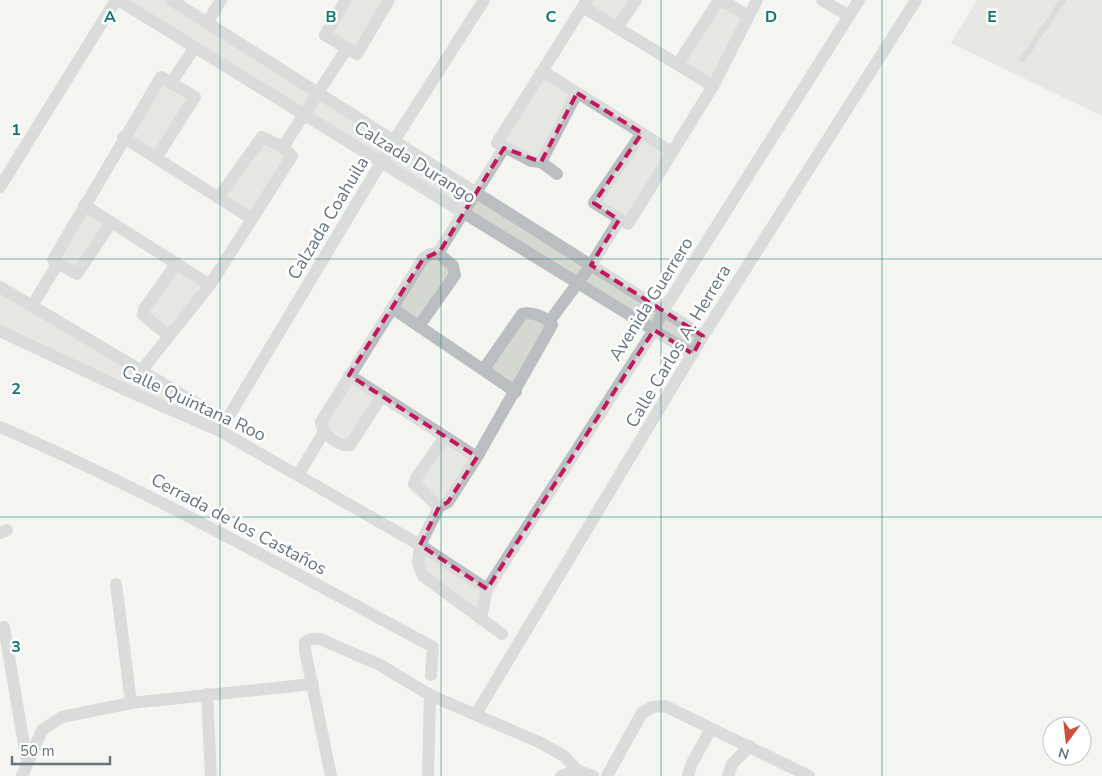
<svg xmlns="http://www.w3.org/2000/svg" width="1102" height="776" font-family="'Nunito Sans',sans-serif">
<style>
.green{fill:#d4d8d1}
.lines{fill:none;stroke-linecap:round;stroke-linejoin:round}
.service{stroke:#babec0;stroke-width:6}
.minor{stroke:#babec0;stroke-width:12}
.marked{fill:none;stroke:#c2185b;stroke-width:4;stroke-dasharray:10 6;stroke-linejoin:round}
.grid{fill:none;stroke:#0f766e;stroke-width:1;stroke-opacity:0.55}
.labels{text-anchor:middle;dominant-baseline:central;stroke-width:5;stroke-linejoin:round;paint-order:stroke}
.street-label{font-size:18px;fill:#67767e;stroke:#fff}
.grid-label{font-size:16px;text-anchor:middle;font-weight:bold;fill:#0f766e;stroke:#fff;stroke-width:5;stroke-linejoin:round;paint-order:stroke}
</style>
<rect width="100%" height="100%" fill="#f4f4f1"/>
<g class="green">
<polygon points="124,0 167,0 699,337 692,351"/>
<polygon points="348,0 388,0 356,52 326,35"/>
<polygon points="591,0 633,0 617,25 587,7"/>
<polygon points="977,0 1102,0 1102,116 951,43"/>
<polygon points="720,4 744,17 712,82 681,64"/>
<polygon points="544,75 576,93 541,161 500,142"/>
<polygon points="161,79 193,97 156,156 126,137"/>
<polygon points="642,137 669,152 628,222 597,203"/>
<polygon points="263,139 291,156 251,217 220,197"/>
<polygon points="84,206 110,223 77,273 54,260"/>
<polygon points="430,256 454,270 418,324 395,308"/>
<polygon points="177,265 207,286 170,334 145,317"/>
<polygon points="0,291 222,422 219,427 0,327"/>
<polygon points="531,314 550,327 515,389 487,368 523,317"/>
<polygon points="352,381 377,397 348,441 325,425"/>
<polygon points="447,443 473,458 440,506 418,486"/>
<polygon points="421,548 486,591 480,617 425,576"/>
</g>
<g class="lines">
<polyline class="service" points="1023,59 1063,0"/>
<g class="minor">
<polyline points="118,0 693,354"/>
<polyline points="171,0 703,336"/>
<polyline points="346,0 325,35 357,54 389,0"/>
<polyline points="822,0 849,16"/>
<polyline points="583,7 713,86"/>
<polyline points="207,23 221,0"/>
<polyline points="617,28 636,0"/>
<polyline points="678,64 717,3 725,2 748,16"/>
<polyline points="544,72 672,152"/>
<polyline points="171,83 195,47"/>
<polyline points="642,133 594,203 628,224 713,86 757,0"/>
<polyline points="123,137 252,219"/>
<polyline points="283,147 347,48"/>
<polyline points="541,162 577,93"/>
<polyline points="557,174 541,162 531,161 497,143 587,0"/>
<polyline points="0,187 116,0"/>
<polyline points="84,205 210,285"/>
<polyline points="111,223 77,274 53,260 161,77 195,97 156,158"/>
<polyline points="438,253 504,148"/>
<polyline points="0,287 226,421"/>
<polyline points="32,306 58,263"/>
<polyline points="392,308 516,392"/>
<polyline points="549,322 591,265 619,220"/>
<polyline points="0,331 128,391 220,431 420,545 487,589"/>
<polyline points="169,336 143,315 144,309 177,263"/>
<path d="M484,369L522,314C532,311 546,317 552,325L477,457L448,502L439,507L420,545L418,563L423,576L502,634"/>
<polyline points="141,371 210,285 292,156 283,147 262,137 218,198"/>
<polyline points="349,375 477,457"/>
<path d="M382,396L350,445C340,447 321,433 321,422L423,259L430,254L438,253L453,266L455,275L419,326"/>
<path d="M0,427C149,491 290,570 433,647L431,675"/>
<polyline points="220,431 394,141 484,0"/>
<polyline points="298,475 324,432"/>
<polyline points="439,507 414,484 416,478 445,437"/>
<polyline points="0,533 7,530"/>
<polyline points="116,584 131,703"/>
<polyline points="481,619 487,589 654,330 663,311 859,0"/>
<polyline points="4,627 27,762"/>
<polyline points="207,694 211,776"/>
<polyline points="476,714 703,336 916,0"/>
<polyline points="22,776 42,730 62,717 131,703 313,684"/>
<polyline points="331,776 305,650 305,642 312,639 320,639 380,665 430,695 541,743 564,756 577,770"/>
<polyline points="428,776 430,695"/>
<polyline points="561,776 577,770 593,776"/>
<polyline points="607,776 642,713 652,707 665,706 809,776"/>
<polyline points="688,776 692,763 711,729"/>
<polyline points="728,776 732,764 750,746"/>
</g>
</g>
<path d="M0 0H1102V776H0ZM577,93L642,133L594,203L619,220L591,265L703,336L693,354L654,330L487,589L420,545L439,507L448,502L477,457L349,375L423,259L440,251L504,148L541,162Z" fill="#f4f4f1" fill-opacity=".55" fill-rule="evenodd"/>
<path class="marked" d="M577,93L642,133L594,203L619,220L591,265L703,336L693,354L654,330L487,589L420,545L439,507L448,502L477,457L349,375L423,259L440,251L504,148L541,162Z"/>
<path class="grid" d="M220,0V776M441,0V776M661,0V776M882,0V776M0,259H1102M0,517H1102"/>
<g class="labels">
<g class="street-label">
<text transform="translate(415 162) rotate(32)">Calzada Durango</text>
<text transform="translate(328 218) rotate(-59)">Calzada Coahuila</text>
<text transform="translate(651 299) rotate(-58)">Avenida Guerrero</text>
<text transform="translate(678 346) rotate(-59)">Calle Carlos A. Herrera</text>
<text transform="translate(194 403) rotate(25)">Calle Quintana Roo</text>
<text transform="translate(239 524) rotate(28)">Cerrada de los Castaños</text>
</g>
</g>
<g class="grid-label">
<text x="110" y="22">A</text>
<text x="331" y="22">B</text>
<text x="551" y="22">C</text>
<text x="771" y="22">D</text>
<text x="992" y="22">E</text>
<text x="16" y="135">1</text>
<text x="16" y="394">2</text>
<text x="16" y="652">3</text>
</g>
<g transform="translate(1067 741) rotate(195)"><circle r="24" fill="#ffffff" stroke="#c2c8cb"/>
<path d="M0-4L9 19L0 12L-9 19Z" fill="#cc5039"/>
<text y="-8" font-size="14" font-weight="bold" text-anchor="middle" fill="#67767e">N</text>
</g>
<path d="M12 756v8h98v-8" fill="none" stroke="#67767e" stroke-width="2.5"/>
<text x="20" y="756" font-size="15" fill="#67767e" stroke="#ffffff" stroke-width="4" paint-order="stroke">50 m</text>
</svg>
